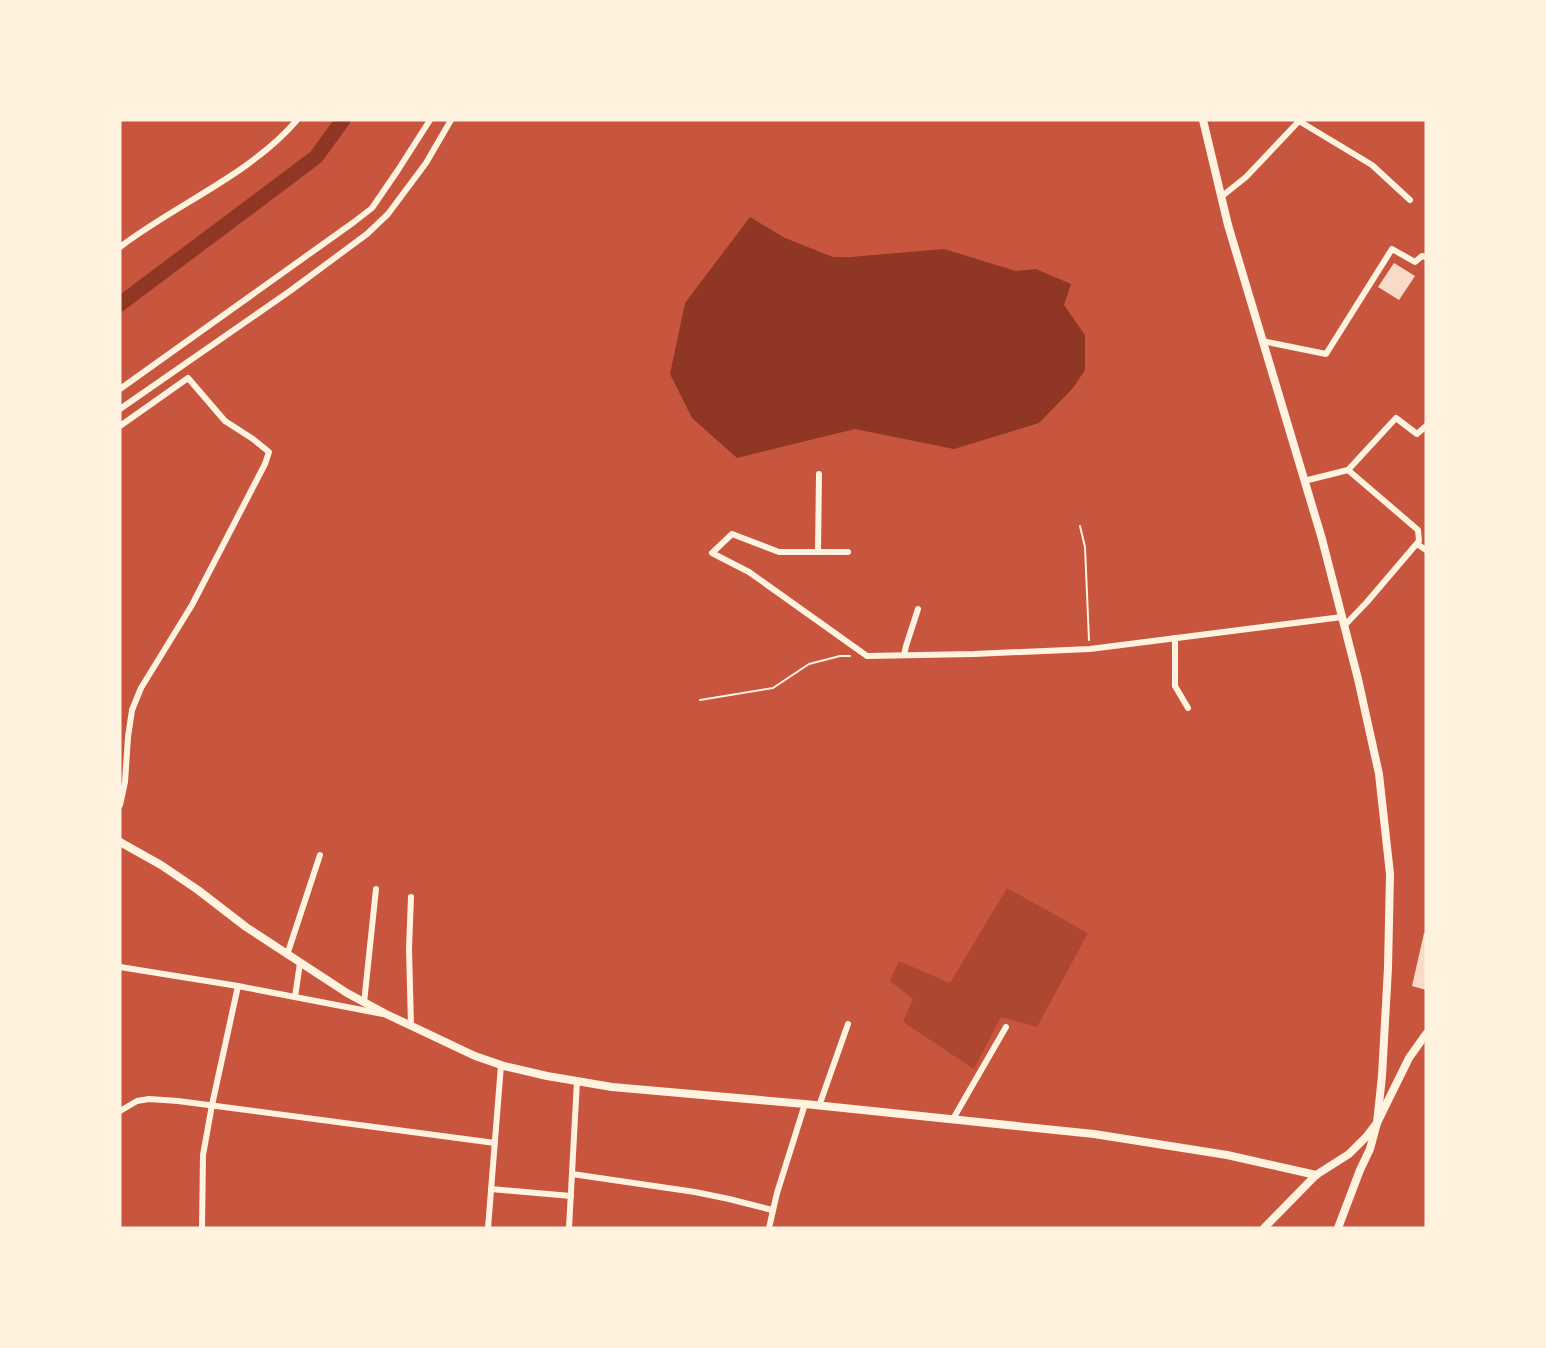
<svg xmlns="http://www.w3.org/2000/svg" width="1546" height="1348" font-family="'Sofia Sans Condensed',sans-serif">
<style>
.green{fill:#ae4732}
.water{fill:#8f3625}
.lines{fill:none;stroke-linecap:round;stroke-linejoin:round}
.canal{stroke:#8f3625;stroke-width:15}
.building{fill:#f7dbc8}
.path{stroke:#fff3e0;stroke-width:2}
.minor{stroke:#fff3e0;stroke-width:6}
.tertiary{stroke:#fff3e0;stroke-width:8}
.secondary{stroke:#fff3e0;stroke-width:8}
</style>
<rect width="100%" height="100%" fill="#c8553d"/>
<polygon class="green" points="1007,888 1088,933 1037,1027 1001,1017 974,1069 903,1022 913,999 890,981 899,961 950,983"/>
<polygon class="water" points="750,217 785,238 833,257 851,257 944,249 1016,271 1036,269 1071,284 1064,305 1085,335 1085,370 1073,388 1039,423 954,449 855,429 737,458 692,418 670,374 685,303"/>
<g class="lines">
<polyline class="canal" points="120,304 316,157 343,120"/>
</g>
<g class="building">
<polygon points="1394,263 1415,276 1399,300 1378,287"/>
<polygon points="1424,933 1426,933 1426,990 1412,986"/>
</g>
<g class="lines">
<g class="path">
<polyline points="1080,526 1085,547 1089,640"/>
<polyline points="700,700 773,688 809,664 840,656 850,656"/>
</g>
<g class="minor">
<polyline points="1299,121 1372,165 1410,200"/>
<polyline points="1221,197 1246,177 1300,120"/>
<path d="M120,247C176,204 250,175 297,120"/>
<polyline points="1262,341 1326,354 1392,249 1415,262 1422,256 1426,257"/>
<polyline points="120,389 354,222 372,208 398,170 430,120"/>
<polyline points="120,409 290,291 367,234 388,214 426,163 451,120"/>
<polyline points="120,426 188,378 225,421 253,439 269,452 265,464 192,605 141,688 132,710 128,737 125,782 120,805"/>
<polyline points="1348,470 1396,418 1417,434 1426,426"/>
<polyline points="819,474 818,552 779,552 732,534 712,553 749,572 867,656 974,654 1090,649 1342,617"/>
<polyline points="1304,481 1348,470 1418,530 1419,541 1367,602 1344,626"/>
<polyline points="1417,544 1426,550"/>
<polyline points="818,552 848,552"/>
<polyline points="1175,638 1175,686 1188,708"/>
<polyline points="904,655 906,646 918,609"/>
<polyline points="287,955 320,855"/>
<polyline points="120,967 238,986 383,1014"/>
<polyline points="295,997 300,963"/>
<polyline points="364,1003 376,889"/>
<polyline points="411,1026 409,949 411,897"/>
<polyline points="819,1106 848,1024"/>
<polyline points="120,1111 137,1101 149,1099 178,1101 495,1143"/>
<polyline points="953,1119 1006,1027"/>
<polyline points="572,1174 695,1192 729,1199 772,1210"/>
<polyline points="491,1189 571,1196"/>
<polyline points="202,1228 203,1155 212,1105 238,986"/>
<polyline points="488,1228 501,1065"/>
<polyline points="569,1228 577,1081"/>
<polyline points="769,1228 777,1193 805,1104"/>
</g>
<g class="tertiary">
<polyline points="120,842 161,865 198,890 246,927 347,993 386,1014 475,1056 504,1066 547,1076 612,1087 805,1104 1094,1134 1227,1155 1316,1175"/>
<polyline points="1338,1228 1360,1170 1370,1149 1377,1123 1409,1058 1426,1034"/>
</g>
<polyline class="secondary" points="1203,120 1228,225 1322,539 1358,679 1379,774 1390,874 1388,968 1382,1076 1377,1123 1367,1136 1349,1154 1316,1175 1264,1228"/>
</g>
<rect width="1546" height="1348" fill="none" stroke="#fff3e0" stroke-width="243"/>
</svg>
